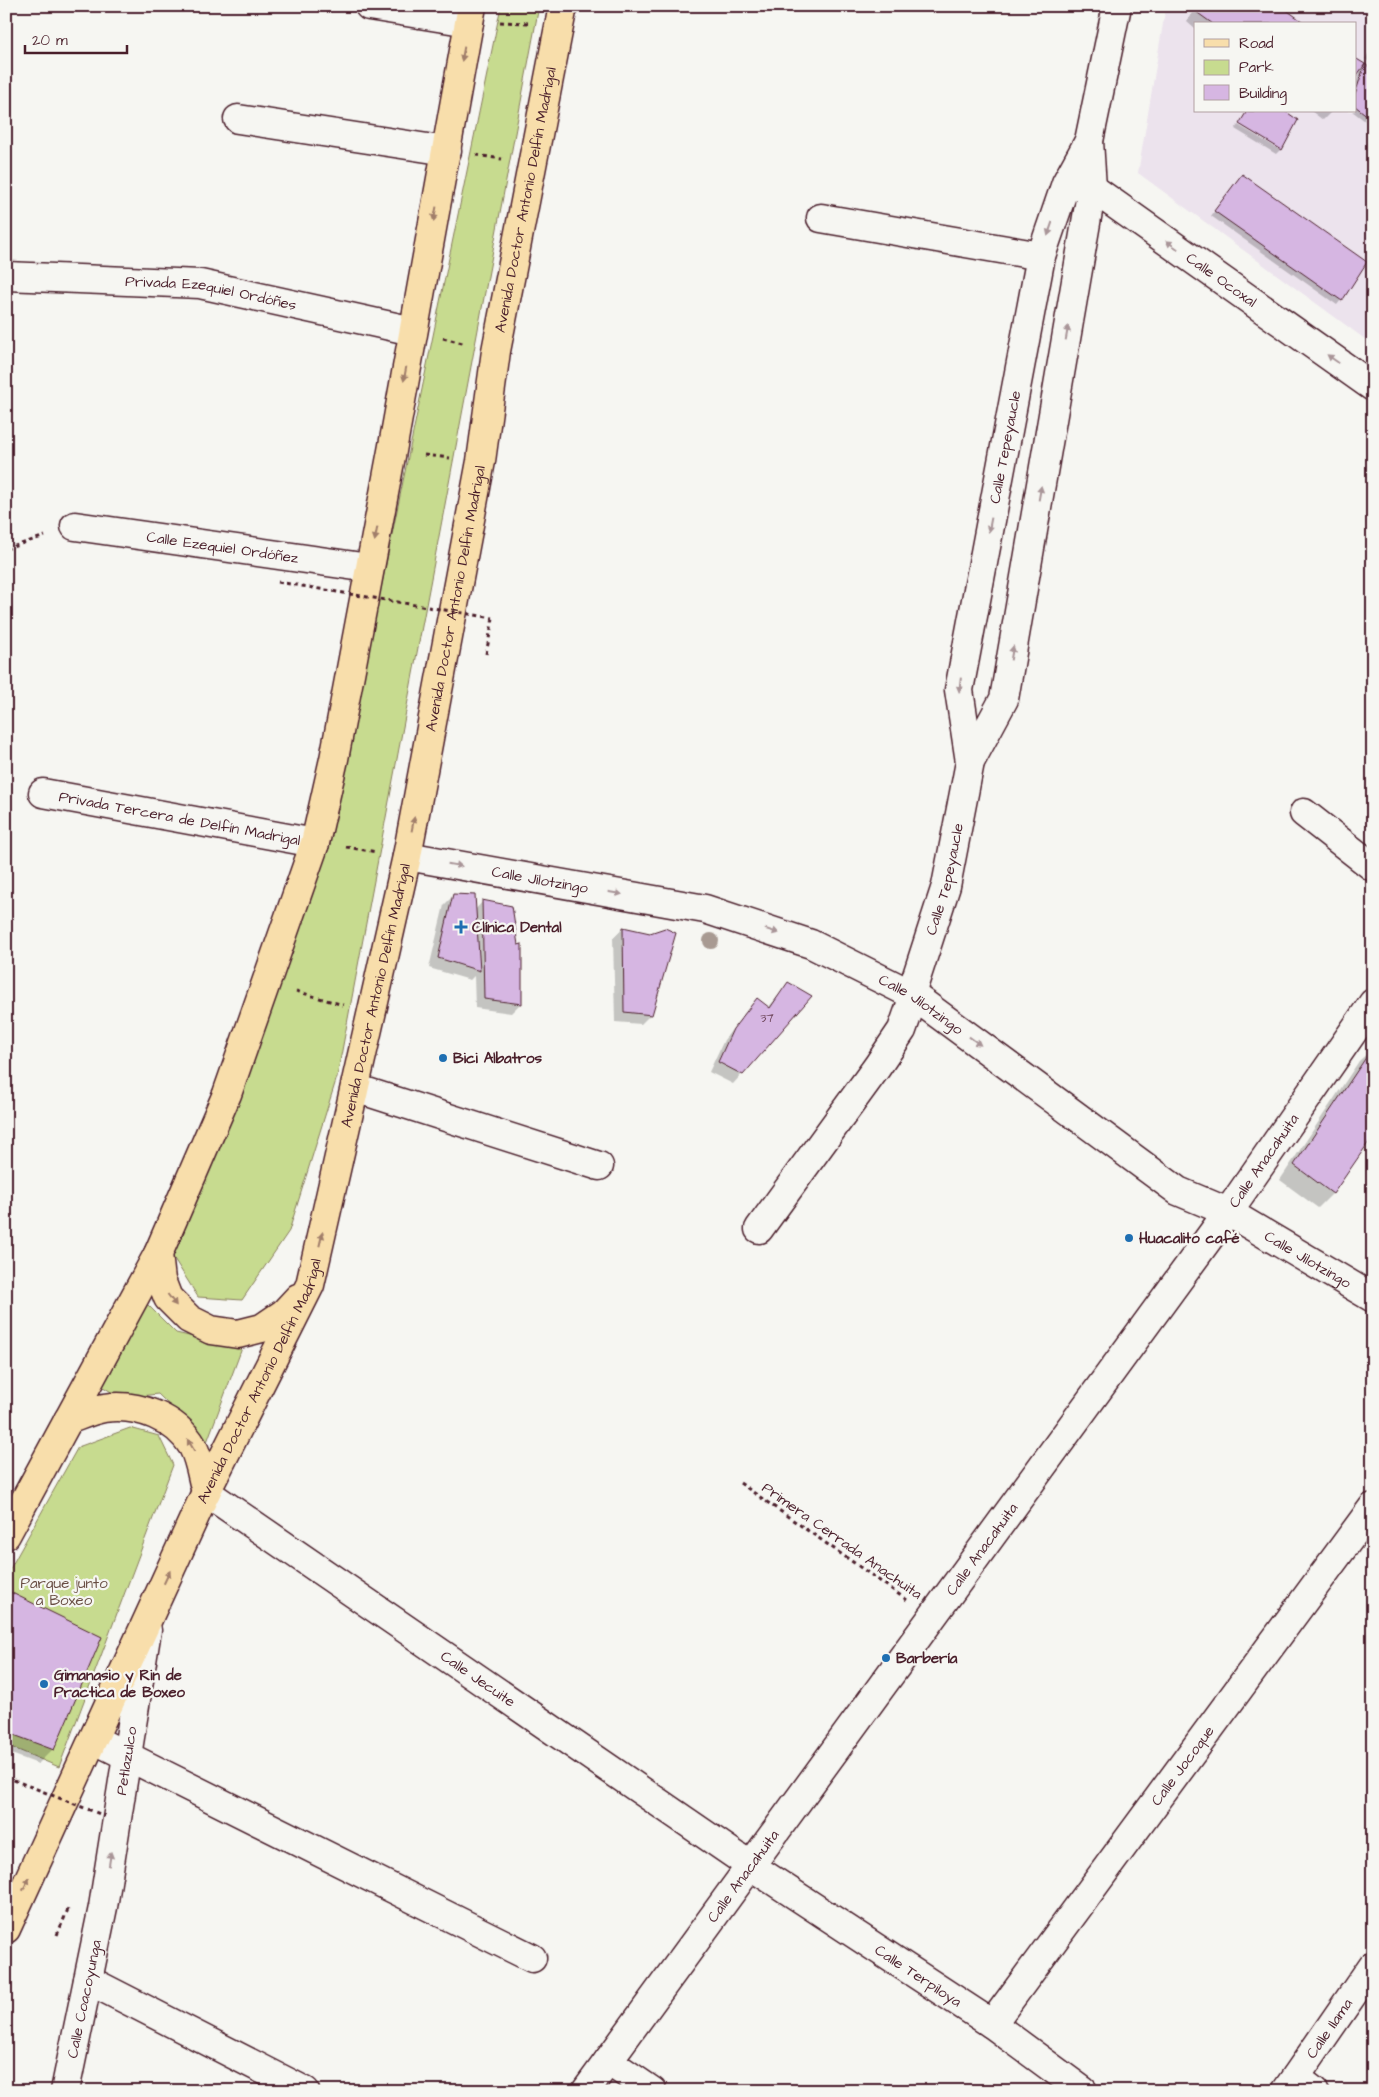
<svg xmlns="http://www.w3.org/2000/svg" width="1379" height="2097" font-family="'Architects Daughter',sans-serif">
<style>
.built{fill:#ece3ed;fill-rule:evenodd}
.green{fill:#c7db8f;stroke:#887d5d}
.shadow{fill:#0003}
.building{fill:#d6b6e2;stroke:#4a1f2b}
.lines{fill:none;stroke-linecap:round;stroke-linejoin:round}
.minor-casing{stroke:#4a1f2b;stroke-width:31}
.major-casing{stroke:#4a1f2b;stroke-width:31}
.path{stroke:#4a1f2b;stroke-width:3;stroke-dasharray:4 4;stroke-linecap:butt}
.minor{stroke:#f6f6f2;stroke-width:28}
.major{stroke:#f8deab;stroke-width:28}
.path-bridge{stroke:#4a1f2b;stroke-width:3;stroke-dasharray:4 4;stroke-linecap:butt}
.tree{fill:#a89a92}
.oneway{fill:#a17e6b}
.oneway2{fill:#a99598}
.poi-dot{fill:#1f6fb2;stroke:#f6f6f2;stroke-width:2}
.labels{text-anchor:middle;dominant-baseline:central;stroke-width:4.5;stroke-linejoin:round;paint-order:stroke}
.number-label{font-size:12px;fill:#6d4559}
.street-label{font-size:15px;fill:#4a1f2b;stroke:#f6f6f2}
.poi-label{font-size:15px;font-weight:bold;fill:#4a1f2b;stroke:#f6f6f2;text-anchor:start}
.park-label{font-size:15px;fill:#694e44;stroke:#f6f6f2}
</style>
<rect width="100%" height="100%" fill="#f6f6f2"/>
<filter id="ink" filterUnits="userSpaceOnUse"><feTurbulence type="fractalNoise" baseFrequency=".02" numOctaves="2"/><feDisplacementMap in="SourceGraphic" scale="10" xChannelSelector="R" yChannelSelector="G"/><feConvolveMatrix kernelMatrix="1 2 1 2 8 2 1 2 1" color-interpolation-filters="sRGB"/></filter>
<g filter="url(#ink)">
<path class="built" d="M1166,6H1373V345L1138,173ZM1195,24H1355V111H1195Z"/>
<g class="green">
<polygon points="501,6 539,6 337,1077 289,1231 242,1300 198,1297 173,1257 253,1058 333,821"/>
<polygon points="145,1302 176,1333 242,1348 207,1442 158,1394 121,1398 100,1385"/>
<polygon points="130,1428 159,1436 173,1465 59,1767 6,1745 6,1576 78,1447"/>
</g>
<g class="shadow">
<polygon points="1196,6 1279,6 1304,24 1195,24 1195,28 1187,21"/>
<polygon points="1373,45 1373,65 1365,59"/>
<polygon points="1355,59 1373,72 1373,127 1352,111 1355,111 1355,87 1361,69"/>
<polygon points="1311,111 1332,111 1323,120"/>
<polygon points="1238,125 1280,150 1276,154 1235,129"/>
<polygon points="1237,180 1341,300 1337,305 1211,216"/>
<polygon points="454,895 475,910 483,901 521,1003 511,1013 475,1008 474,976 470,980 429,968 444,905"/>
<polygon points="623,928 651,1014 641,1024 615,1022 613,938"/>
<polygon points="788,984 742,1074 733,1084 709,1072 724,1040 747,1010 757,1000 768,1008"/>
<polygon points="1373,1048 1373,1134 1332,1194 1318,1208 1280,1180 1359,1061"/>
<polygon points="6,1595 53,1749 38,1764 6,1752"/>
</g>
<g class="building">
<polygon points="1199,6 1281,6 1306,24 1213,24 1195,11"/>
<polygon points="1355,58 1365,64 1355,78"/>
<polygon points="1365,64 1373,70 1373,120 1355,106 1355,94"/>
<polygon points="1247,111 1285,111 1298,120 1282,150 1239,124"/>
<polygon points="1242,174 1367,262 1342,301 1214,211"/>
<polygon points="453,894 475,895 480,971 438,958"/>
<polygon points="482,900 512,906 518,945 522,944 522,1004 484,999"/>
<polygon points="623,927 650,933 665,928 676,933 652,1015 624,1012"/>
<polygon points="788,982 812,996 743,1075 718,1062 733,1029 757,998 770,1008"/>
<polygon points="1373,1047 1373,1136 1333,1194 1294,1165"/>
<polygon points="8,1591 102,1637 54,1750 6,1732 6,1595"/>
</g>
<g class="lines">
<g class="minor-casing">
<g id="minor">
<polyline points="369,6 469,22"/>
<polyline points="238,119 447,151"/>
<path id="s1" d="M1076,185L1092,188L1373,387"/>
<polyline points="821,218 1041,256"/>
<path id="s2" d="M6,276L200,284L413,331"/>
<path id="s3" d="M75,526L369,568"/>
<path id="s4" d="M970,762L959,690L1041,256L1066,183L1089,141"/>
<path id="s5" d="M43,793L315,843"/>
<polyline points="1304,813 1373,867"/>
<path id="s6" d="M407,856L705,909L811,944L911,994L1178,1191L1228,1212L1373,1298"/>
<path id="s7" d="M911,994L946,886L970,762L1004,699L1092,188L1089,141L1117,6"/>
<polyline points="355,1088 599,1166"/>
<polyline points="759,1229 877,1067 902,1030 914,996"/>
<path id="s8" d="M206,1492L751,1866L992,2024L1083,2091"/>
<polyline points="93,1739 532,1958"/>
<polyline points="88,1980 305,2091"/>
<path id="s9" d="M992,2024L1373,1507"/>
<polyline points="608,2061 652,2091"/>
<polyline points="1296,2077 1314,2091"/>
<path id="s10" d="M65,2091L103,1907L147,1630"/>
<path id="s11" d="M586,2091L1228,1212L1373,1003"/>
<path id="s12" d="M1286,2091L1373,1965"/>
</g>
</g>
<g class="major-casing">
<g id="major">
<polyline points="158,1254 161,1280 168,1298 189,1319 211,1330 238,1334 262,1328 284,1313 298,1298"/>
<path d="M68,1420C79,1416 92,1410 104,1408C138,1403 176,1418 193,1447C200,1460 202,1478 206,1492"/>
<polyline points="6,1535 158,1254 227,1094 315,843 334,759 392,451 472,6"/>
<path id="s13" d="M6,1929L206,1492L310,1285L407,856L481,461L496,351L563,6"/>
</g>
</g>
<g class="path">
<polyline points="500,22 529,23"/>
<polyline points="476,155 502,159"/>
<polyline points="443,338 466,344"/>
<polyline points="424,455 450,458"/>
<polyline points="6,549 45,536"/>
<polyline points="486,654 493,618"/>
<polyline points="346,847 377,852"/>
<polyline points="296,991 343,1005"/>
<polyline points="740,1483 907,1600"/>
<polyline points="57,1935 69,1907"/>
</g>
<use href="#minor" class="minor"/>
<use href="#major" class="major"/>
<g class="path-bridge">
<polyline points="278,582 493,618"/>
<polyline points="6,1777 105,1816"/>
</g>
</g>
<circle class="tree" cx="711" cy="941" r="8"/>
<defs><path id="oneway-solid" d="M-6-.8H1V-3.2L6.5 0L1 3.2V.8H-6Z" transform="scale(1.25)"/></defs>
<g class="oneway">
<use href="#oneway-solid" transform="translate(463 54) rotate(100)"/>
<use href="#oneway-solid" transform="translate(435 214) rotate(101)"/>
<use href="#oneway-solid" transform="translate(405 374) rotate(100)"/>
<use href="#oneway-solid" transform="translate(376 534) rotate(101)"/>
<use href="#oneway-solid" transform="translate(413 824) rotate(-79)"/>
<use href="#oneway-solid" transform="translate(321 1239) rotate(-77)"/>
<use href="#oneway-solid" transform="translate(172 1300) rotate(53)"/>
<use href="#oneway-solid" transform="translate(191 1445) rotate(-120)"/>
<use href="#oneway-solid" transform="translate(167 1577) rotate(-65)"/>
<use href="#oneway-solid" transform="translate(26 1884) rotate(-65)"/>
</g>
<g class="oneway2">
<use href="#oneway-solid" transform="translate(1050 229) rotate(109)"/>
<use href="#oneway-solid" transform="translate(1172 245) rotate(-145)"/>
<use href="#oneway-solid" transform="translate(1067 333) rotate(-80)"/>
<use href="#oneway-solid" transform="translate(1333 359) rotate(-145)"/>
<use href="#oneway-solid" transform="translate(1040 493) rotate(-80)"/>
<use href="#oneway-solid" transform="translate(990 525) rotate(101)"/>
<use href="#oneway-solid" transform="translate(1012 653) rotate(-80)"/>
<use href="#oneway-solid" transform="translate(960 685) rotate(97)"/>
<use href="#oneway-solid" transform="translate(455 865) rotate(10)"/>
<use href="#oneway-solid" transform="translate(615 893) rotate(10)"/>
<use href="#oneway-solid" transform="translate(772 931) rotate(18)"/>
<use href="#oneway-solid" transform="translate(975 1041) rotate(36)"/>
<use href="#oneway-solid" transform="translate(110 1859) rotate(-81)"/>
</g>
</g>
<g class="poi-dot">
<path d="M458.5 919.5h5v5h5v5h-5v5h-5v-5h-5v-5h5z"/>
<circle cx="443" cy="1058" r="5"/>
<circle cx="1129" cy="1238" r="5"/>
<circle cx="886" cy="1658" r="5"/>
<circle cx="44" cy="1684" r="5"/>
</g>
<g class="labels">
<g class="number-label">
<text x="767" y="1018">37</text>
</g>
<g class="street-label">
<text stroke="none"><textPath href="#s13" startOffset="1819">Avenida Doctor Antonio Delfín Madrigal</textPath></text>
<text stroke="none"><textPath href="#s1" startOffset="175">Calle Ocoxal</textPath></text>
<text stroke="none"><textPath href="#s2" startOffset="206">Privada Ezequiel Ordóñes</textPath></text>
<text stroke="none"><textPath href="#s4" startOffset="320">Calle Tepeyaucle</textPath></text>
<text stroke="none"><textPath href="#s3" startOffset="149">Calle Ezequiel Ordóñez</textPath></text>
<text stroke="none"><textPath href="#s13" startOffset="1414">Avenida Doctor Antonio Delfín Madrigal</textPath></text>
<text stroke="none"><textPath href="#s5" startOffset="139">Privada Tercera de Delfín Madrigal</textPath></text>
<text stroke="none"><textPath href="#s7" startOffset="120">Calle Tepeyaucle</textPath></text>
<text stroke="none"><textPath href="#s6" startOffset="135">Calle Jilotzingo</textPath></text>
<text stroke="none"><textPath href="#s13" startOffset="1009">Avenida Doctor Antonio Delfín Madrigal</textPath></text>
<text stroke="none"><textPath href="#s6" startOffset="540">Calle Jilotzingo</textPath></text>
<text stroke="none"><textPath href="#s11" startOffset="1151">Calle Anacahuita</textPath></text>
<text stroke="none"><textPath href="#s6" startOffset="1005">Calle Jilotzingo</textPath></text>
<text stroke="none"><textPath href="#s13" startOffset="604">Avenida Doctor Antonio Delfín Madrigal</textPath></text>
<text transform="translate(842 1541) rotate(35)">Primera Cerrada Anachuita</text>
<text stroke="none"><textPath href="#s11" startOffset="671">Calle Anacahuita</textPath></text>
<text stroke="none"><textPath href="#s8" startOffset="330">Calle Jecuite</textPath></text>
<text stroke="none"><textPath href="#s10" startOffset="336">Petlazulco</textPath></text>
<text stroke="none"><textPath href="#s9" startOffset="321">Calle Jocoque</textPath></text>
<text stroke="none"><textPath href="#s11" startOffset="266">Calle Anacahuita</textPath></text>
<text stroke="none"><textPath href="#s8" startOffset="861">Calle Terpiloya</textPath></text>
<text stroke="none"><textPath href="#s10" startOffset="94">Calle Coacoyunga</textPath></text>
<text stroke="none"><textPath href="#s12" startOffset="76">Calle Ilama</textPath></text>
</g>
<g class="poi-label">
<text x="472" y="927">Clínica Dental</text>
<text x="453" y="1058">Bici Albatros</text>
<text x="1139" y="1238">Huacalito café</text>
<text x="896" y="1658">Barbería</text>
<text x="54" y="1675">Gimanasio y Rin de<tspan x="54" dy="17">Practica de Boxeo</tspan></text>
</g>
<g class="park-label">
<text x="64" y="1583">Parque junto<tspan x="64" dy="17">a Boxeo</tspan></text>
</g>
</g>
<rect width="1379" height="2097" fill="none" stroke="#f6f6f2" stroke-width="25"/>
<rect x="12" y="12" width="1354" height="2072" fill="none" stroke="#4a1f2b" stroke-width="2" filter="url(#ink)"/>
<rect x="1194" y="22" width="162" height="90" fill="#f6f6f2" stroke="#b1a0a2"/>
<rect x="1204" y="39" width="25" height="8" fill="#f8deab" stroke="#b1a0a2"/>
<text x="1239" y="48" font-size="15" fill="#4a1f2b">Road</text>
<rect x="1204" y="60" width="25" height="15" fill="#c7db8f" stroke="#b1a0a2"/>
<text x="1239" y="72" font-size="15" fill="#4a1f2b">Park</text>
<rect x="1204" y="85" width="25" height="15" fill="#d6b6e2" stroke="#b1a0a2"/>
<text x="1239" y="98" font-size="15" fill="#4a1f2b">Building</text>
<path d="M25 45v8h102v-8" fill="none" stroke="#4a1f2b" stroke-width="2.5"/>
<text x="32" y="45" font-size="15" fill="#4a1f2b" stroke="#f6f6f2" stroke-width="4" paint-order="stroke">20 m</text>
</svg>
